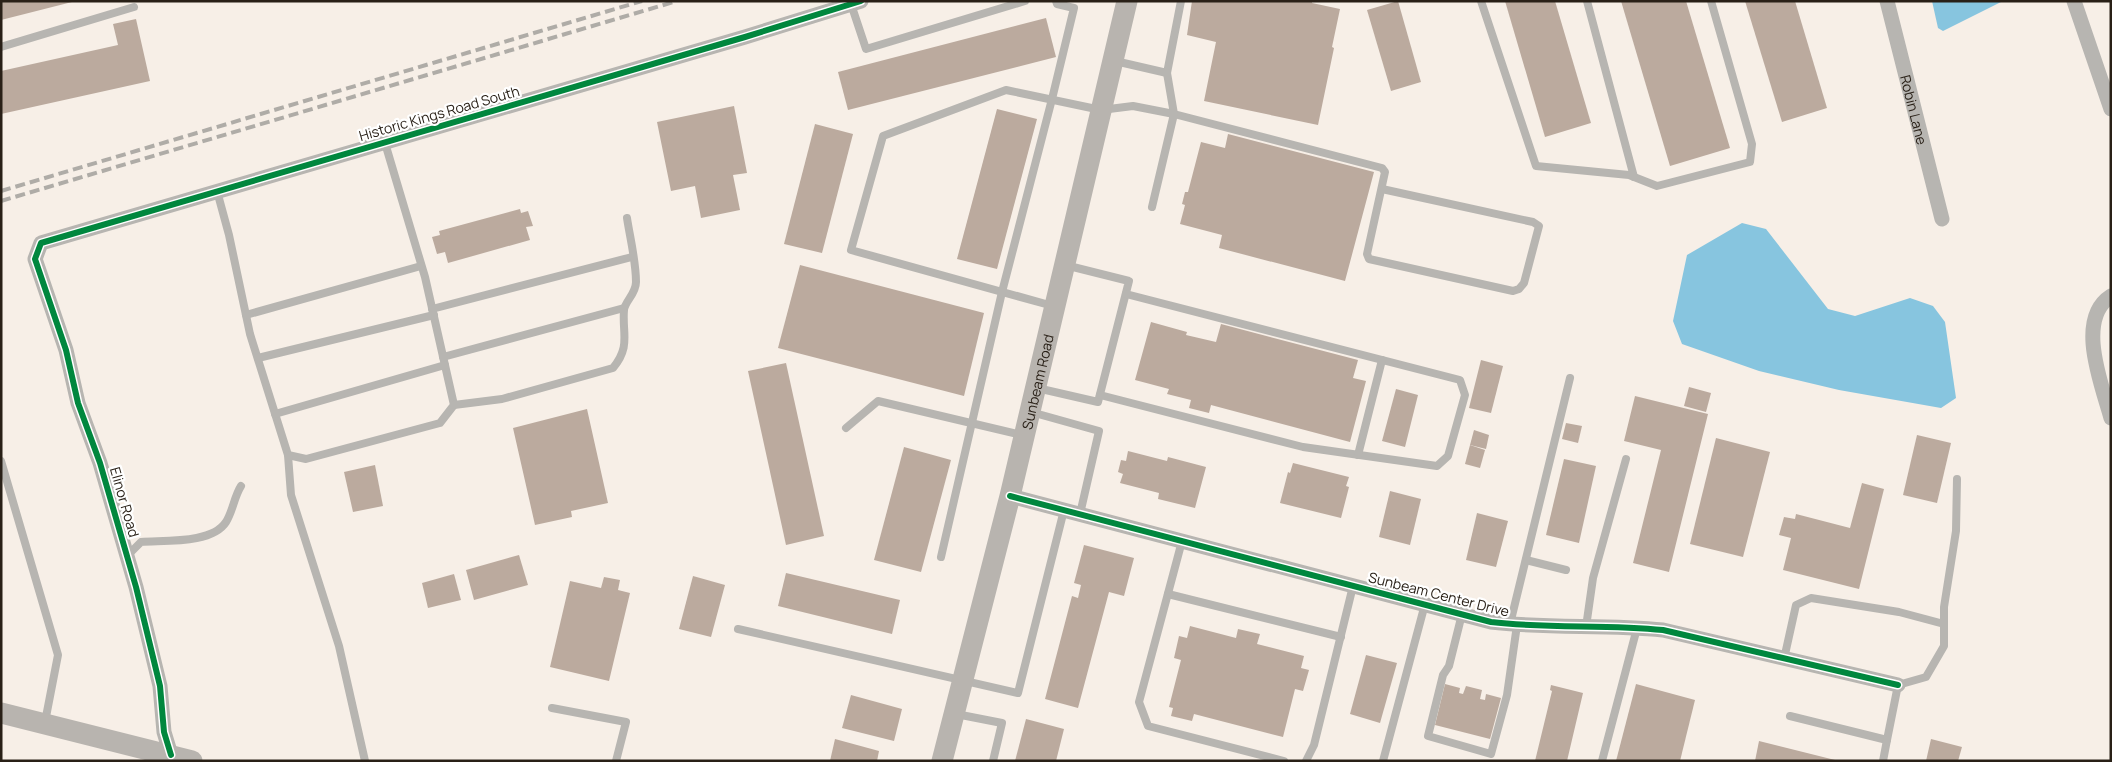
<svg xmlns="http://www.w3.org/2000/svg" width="2112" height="762" font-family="Manrope,sans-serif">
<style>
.water{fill:#87c5df}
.building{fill:#bbaa9e}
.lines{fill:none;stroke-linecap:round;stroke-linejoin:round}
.lane{stroke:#b7b5b1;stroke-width:8}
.street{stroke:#b7b5b1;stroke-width:15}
.secondary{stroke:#b8b4af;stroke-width:21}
.rail{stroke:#afaca7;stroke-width:4;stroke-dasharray:10 5;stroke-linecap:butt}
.cycleway-casing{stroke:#fff;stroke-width:9}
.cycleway{stroke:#00873e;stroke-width:6}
.labels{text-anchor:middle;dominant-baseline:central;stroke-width:4.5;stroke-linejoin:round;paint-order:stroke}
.street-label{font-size:14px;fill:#292017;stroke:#fff}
</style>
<rect width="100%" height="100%" fill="#f7efe7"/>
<g class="water">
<polygon points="1932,1 2003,1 1943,31 1938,28"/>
<polygon points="1742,223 1766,229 1828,309 1855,316 1910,298 1933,306 1945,322 1956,398 1941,408 1839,390 1759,371 1682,344 1673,321 1687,255"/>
</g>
<g class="building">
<polygon points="1,1 72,1 72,2 1,20"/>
<polygon points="1192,1 1312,1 1312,3 1340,9 1332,47 1334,48 1318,125 1204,101 1216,42 1187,35"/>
<polygon points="1398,1 1421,82 1391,91 1367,10"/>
<polygon points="1505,1 1555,1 1591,123 1545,137"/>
<polygon points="1621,1 1686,1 1730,148 1670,166"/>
<polygon points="1745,1 1795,1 1827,108 1782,122"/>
<polygon points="1046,18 1056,57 848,110 838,72"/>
<polygon points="136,19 150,81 1,114 1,71 118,45 113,24"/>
<polygon points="734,106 747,173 733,175 740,210 701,218 695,186 671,191 657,122"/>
<polygon points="997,109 1037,119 997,269 957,259"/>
<polygon points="815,124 853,134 822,253 784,244"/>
<polygon points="1228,134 1374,172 1345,281 1219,248 1222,235 1180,224 1185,205 1182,204 1185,192 1188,192 1201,142 1225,148"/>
<polygon points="520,209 521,213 528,211 533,226 526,227 530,240 448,263 445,252 437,254 432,237 440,235 439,231"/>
<polygon points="800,265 984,313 964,396 778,348"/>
<polygon points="1151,322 1187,332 1186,335 1216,342 1221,324 1358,360 1353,378 1366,381 1350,442 1211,405 1209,413 1189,408 1191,400 1167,394 1169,389 1135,380"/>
<polygon points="1481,360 1503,366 1491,413 1469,408"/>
<polygon points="786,363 824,536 786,545 748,371"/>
<polygon points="1689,387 1711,393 1706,412 1684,406"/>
<polygon points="1396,389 1418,395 1405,447 1382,441"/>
<polygon points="1635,396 1708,414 1669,572 1633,563 1661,450 1624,441"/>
<polygon points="587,409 608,503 571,511 572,517 535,525 513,428"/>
<polygon points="1566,423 1582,426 1578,443 1562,439"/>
<polygon points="1474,430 1489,435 1486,449 1470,445"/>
<polygon points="1917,435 1951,443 1937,503 1903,495"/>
<polygon points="1716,438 1770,452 1743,557 1690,544"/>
<polygon points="1470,445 1485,450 1480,468 1465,464"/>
<polygon points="904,447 951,460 921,572 874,560"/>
<polygon points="1128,451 1167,461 1168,457 1206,467 1195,508 1158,499 1159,493 1120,483 1123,474 1118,472 1121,460 1126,461"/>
<polygon points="1564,459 1596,466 1579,543 1546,535"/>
<polygon points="1293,463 1349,477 1346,486 1349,487 1341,518 1280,503 1288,472 1290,473"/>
<polygon points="375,465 383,506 353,512 344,472"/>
<polygon points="1862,483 1884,489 1859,589 1783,570 1791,538 1779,535 1784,517 1795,519 1796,514 1850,528"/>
<polygon points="1390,491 1421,499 1410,545 1379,537"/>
<polygon points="1477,513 1508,521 1496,567 1466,560"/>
<polygon points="1084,545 1134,558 1124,596 1109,592 1078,708 1045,699 1072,596 1078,598 1081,585 1074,583"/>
<polygon points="519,555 528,585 474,600 466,570"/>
<polygon points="786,573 900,600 892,634 778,606"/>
<polygon points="454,574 461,600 428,608 422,583"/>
<polygon points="693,576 725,585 711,637 679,629"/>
<polygon points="604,577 620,580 618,590 630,593 609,681 550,667 570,581 601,588"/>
<polygon points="1190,626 1236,638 1238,629 1260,634 1257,644 1304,656 1301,668 1309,670 1303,691 1295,689 1283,737 1194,714 1192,721 1171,716 1173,708 1169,707 1181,660 1174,658 1179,636 1187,638"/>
<polygon points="1366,655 1397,663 1380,723 1350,714"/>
<polygon points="1445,684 1460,688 1459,693 1463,694 1466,686 1482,690 1480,699 1485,700 1486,694 1501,698 1490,739 1435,725"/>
<polygon points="1636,684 1695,700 1680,761 1616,761"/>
<polygon points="1551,685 1583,693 1567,761 1535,761 1552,691 1550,690"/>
<polygon points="851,695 902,709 894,741 842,728"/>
<polygon points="1026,719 1064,729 1056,761 1015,761"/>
<polygon points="835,739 879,751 877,761 830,761"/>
<polygon points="1931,739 1962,747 1958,761 1926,761"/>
<polygon points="1759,741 1835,760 1835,761 1755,761"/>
</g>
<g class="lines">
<g class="lane">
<polyline points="1481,1 1536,166 1629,175 1657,186 1750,162 1752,144 1711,1"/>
<polyline points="1587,1 1634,177"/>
<polyline points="851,4 866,49 1025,1"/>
<polyline points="1,47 134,7"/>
<polyline points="1115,61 1167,73 1181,1"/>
<polyline points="1167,73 1174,114 1382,168 1385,172 1367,254 1369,259 1513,291 1519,289 1524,283 1539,226 1533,222 1382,189"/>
<polyline points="217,191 229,235 250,334 288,455 306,459 440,423 454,405 425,277 385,143"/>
<polyline points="1053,306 851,250 883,136 1006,90 1101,110 1133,106 1174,114 1152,207"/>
<polyline points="432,309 632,257"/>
<polyline points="246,315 421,266"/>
<polyline points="443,357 624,308"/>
<polyline points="258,358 434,315"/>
<polyline points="1037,388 1098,402 1129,281 1065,265"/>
<polyline points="1100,395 1303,447 1437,466 1448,456 1465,395 1460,380 1126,294"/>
<path d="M454,405L502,399L613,368C631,346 622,334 624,310C625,301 636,294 636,282C636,261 630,238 627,218"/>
<polyline points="1031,412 1099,431 1080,514"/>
<polyline points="275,414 445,365"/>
<polyline points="846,428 878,401 1022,435"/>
<polyline points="288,455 291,495 339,646 365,761"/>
<polyline points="1358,455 1382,360"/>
<polyline points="1,461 58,655 45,722"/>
<polyline points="1182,541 1139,702 1148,726 1284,761"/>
<path d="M127,556L141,542C164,540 212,544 226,522C233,511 234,497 241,486"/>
<polyline points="941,557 1002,292 1052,99 1074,8 1057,4 1056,1"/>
<polyline points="1526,560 1566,570"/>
<polyline points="1168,594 1341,637"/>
<polyline points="1462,614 1449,666 1443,675 1428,736 1491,754 1507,695 1517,625"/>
<polyline points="1510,624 1570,378"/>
<polyline points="1586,627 1593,578 1626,459"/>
<polyline points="738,629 1018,693 1064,510"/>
<polyline points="1784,659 1796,605 1811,598 1899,612 1944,624"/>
<polyline points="552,708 626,722 616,761"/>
<polyline points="956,714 1002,723 993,761"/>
<polyline points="1790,716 1887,740 1898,685 1926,677 1944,646 1944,607 1956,531 1957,479"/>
<polyline points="1306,761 1314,745 1353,586"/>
<polyline points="1383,761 1425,604"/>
<polyline points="1602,761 1637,628"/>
<polyline points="1883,761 1887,740"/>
</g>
<g class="street">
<path id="s1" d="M1887,1L1942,219"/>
<polyline points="2074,1 2111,109"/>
<path d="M2111,296C2075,319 2102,385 2111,418"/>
<path d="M1010,496L1491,622C1548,629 1606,624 1663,630L1898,685"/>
<polyline points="171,755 164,732 160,686 136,587 100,463 78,403 66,350 35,259 41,243 745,37 861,1"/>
</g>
<g class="secondary">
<polyline points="1,713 192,761"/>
<path id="s2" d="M942,761L1010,496L1127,1"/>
</g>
<g class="rail">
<polyline points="1,191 642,1"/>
<polyline points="1,201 677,1"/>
</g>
<g class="cycleway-casing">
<g id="cycleway">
<path d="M1010,496L1491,622C1548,629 1606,624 1663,630L1898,685"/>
<polyline points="171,755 164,732 160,686 136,587 100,463 78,403 66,350 35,259 41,243 745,37 861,1"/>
</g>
</g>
<use href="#cycleway" class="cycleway"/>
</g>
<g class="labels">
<g class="street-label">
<text stroke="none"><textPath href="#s1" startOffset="112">Robin Lane</textPath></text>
<text transform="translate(439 113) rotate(-16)">Historic Kings Road South</text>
<text stroke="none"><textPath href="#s2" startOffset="391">Sunbeam Road</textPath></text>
<text transform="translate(125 502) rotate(74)">Elinor Road</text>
<text transform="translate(1439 594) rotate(14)">Sunbeam Center Drive</text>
</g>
</g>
<rect width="2112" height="762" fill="none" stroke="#292017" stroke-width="5"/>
</svg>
